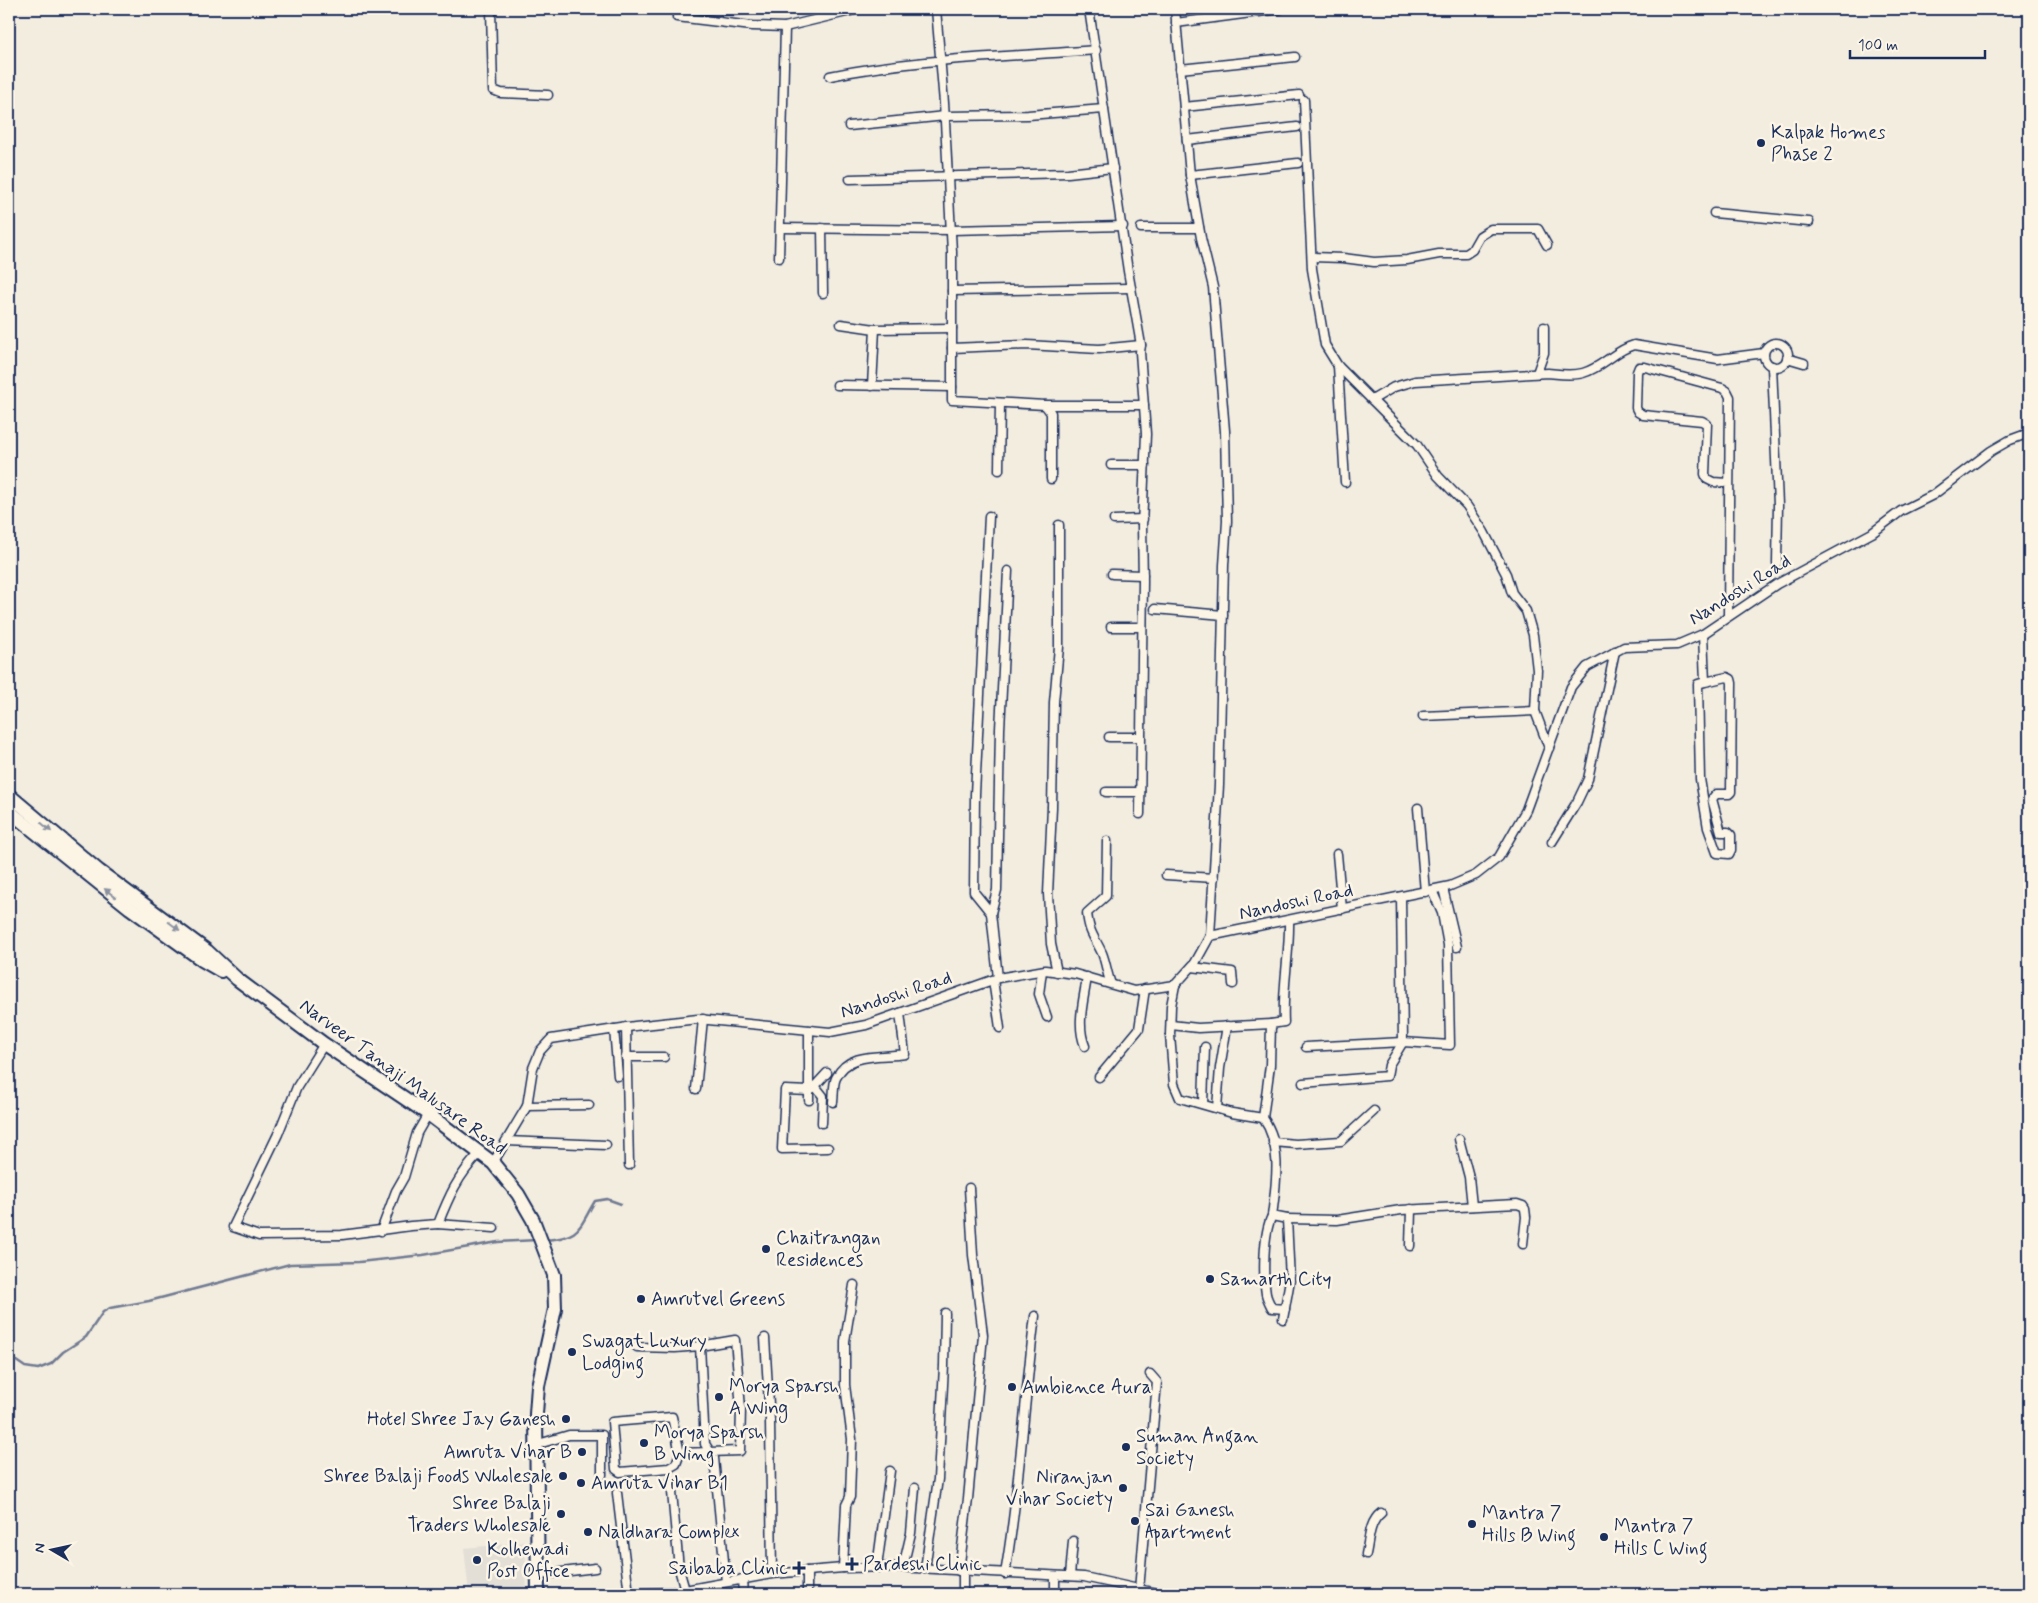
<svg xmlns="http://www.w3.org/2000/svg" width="2038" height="1603" font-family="Mynerve,sans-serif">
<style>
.built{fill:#e3dfd6}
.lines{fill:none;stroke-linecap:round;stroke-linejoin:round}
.stream{stroke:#707a91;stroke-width:2.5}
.minor-casing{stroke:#1b2f5e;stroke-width:11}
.primary-casing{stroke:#1b2f5e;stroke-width:16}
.minor{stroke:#fcf5e5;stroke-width:8}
.primary{stroke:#fcf5e5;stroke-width:12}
.oneway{fill:#8c92a2}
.poi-dot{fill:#1b2f5e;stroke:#fcf5e5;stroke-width:2}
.labels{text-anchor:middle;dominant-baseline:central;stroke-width:5;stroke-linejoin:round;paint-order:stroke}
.poi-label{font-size:19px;fill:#1b2f5e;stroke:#fcf5e5;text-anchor:start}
.street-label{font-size:19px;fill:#1b2f5e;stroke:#fcf5e5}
</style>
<rect width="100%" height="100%" fill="#f3ede0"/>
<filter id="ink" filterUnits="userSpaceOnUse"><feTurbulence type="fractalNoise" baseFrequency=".02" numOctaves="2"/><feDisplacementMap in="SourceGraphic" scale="10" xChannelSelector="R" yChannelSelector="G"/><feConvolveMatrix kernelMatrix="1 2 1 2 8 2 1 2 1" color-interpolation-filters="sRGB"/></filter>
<g filter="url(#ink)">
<polygon class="built" points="525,1542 527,1592 514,1594 469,1594 464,1548"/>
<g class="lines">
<g class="stream">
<path d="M545,1240C581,1237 578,1229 595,1201L607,1199L621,1204"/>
<polyline points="9,1356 25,1367 38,1369 51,1364 63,1352 86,1337 103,1312 110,1308 149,1301 290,1264 359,1262 423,1255 498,1242 537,1240"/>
</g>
<g class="minor-casing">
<g id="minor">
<polyline points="491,9 493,90 501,93 548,95"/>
<polyline points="677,9 677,17 752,26 785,27 859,9"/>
<polyline points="702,9 717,11 750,9"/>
<polyline points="936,9 944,103 952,252 952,400 1045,405 1051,413 1051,479"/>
<polyline points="1089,9 1128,271 1141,345 1140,352 1146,434 1142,526 1143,581 1140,814"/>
<polyline points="1175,9 1190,175 1201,238 1213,287 1225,431 1227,521 1224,565 1219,785 1210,936"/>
<polyline points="1176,23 1281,9"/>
<polyline points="1180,69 1295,57"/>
<path d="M830,76C918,58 1007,57 1096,50"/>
<polyline points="1304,100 1312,269 1325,345 1338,366 1417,445 1438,476 1467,506 1484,532 1506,574 1512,593 1526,611 1533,635 1537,670 1535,711 1549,748"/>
<polyline points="1184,107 1299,95"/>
<polyline points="849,126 945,116 1028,115 1104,109"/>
<polyline points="1187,140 1297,127"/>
<polyline points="1190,175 1298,163"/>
<polyline points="850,179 1068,173 1113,168"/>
<polyline points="1714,213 1809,222"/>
<polyline points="781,228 951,230 1123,226"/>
<polyline points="822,228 823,293"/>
<polyline points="1141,228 1199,228"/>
<polyline points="1312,257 1343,258 1374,262 1407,260 1439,254 1466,254 1472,250 1480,236 1491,229 1538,229 1547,245"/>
<polyline points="779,258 785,27"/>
<polyline points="952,291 1131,288"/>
<polyline points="841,324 875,329 952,328"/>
<circle cx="1776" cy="355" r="12"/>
<polyline points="952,348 1027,345 1099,349 1141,345"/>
<polyline points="1787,358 1804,363"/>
<polyline points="1338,366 1345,482"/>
<polyline points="1772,366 1778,505 1777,563"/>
<polyline points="1537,373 1544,353 1544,327"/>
<polyline points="837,385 952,387"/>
<polyline points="872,386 875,329"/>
<path d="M1372,400L1394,387L1415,381L1548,373C1559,374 1571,376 1583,373C1602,368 1615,350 1634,345L1718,359L1764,353"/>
<polyline points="1045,405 1144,405"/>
<polyline points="1111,465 1145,465"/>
<polyline points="999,470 1000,403"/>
<polyline points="989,516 975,794 974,892 991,913 998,978"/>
<polyline points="1114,520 1143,519"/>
<polyline points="1112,574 1143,575"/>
<polyline points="1155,609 1223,615"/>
<polyline points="1728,616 1730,397 1727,391 1722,388 1645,367 1639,367 1637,372 1636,408 1638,412 1643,415 1702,421 1707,424 1705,474 1707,479 1713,482 1728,483"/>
<polyline points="1111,627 1142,627"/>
<polyline points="1703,634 1705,682 1698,684 1700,779 1708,828 1717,853 1729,854 1731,850 1731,835 1728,832 1721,832 1712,799 1716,794 1729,794 1731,792 1732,683 1731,679 1727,677 1705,682"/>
<polyline points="1423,716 1535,711"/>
<polyline points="1109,737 1140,737"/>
<polyline points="1106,792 1140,792"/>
<polyline points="1418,808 1425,892"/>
<path d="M1107,841L1106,896L1087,913C1089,933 1094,936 1102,953C1106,963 1107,974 1111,984"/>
<polyline points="1552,842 1577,802 1588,779 1615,651"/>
<polyline points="1337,854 1342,909"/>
<polyline points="1166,875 1214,878"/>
<polyline points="1443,888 1457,947"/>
<polyline points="991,913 997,890 1000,729 1008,571"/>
<polyline points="1192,967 1232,972 1233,984"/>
<polyline points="1042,971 1039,994 1047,1017"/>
<polyline points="1057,972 1051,944 1048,894 1052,807 1054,702 1059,647 1059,525"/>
<polyline points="993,980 1000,1028"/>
<polyline points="1175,985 1171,1006 1170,1035 1174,1084 1180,1098 1232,1113 1263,1118"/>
<polyline points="1171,1025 1198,1028 1271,1024"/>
<polyline points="626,1027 629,1165"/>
<polyline points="614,1029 618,1076"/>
<path d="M324,1044L297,1087L278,1134L233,1227L259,1236L342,1235L411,1226L438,1224C449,1196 458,1176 479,1154"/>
<path d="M1085,1046C1076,1025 1084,999 1087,977"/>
<polyline points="1306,1047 1403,1042 1450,1045 1448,945 1442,913 1432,890"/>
<polyline points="626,1057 664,1057"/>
<polyline points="1099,1077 1139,1029 1145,989"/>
<polyline points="1303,1083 1387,1076 1389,1065 1403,1042 1401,897"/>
<polyline points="815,1086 809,1091 785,1090 782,1149 828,1148"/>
<polyline points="696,1089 703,1019"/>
<polyline points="809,1100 809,1030"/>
<path d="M833,1102C834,1095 833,1084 836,1078C849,1051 881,1058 905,1054L900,1013"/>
<polyline points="1203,1104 1205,1047"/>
<polyline points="527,1106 589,1105"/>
<polyline points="1217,1108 1220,1068 1227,1026"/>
<polyline points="822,1123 823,1096 815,1086 827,1073"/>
<polyline points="1459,1139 1469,1177 1472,1206"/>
<polyline points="506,1141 606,1145"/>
<polyline points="1273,1142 1296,1144 1341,1141 1374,1111"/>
<polyline points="493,1163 527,1106 533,1068 540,1051 551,1039 635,1026 698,1019 830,1032 866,1025 998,978 1045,970 1075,974 1134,991 1175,985 1195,963 1210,936 1450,886 1476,875 1499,857 1526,810 1571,687 1587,667 1624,647 1677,645 1703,634 1777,584 1872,533 1901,511 1933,495 1991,451 2010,440 2029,433"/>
<polyline points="1272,1216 1287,1219 1290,1280 1283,1319"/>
<polyline points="1287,1219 1337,1220 1401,1210 1517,1204 1523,1206 1525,1209 1526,1217 1523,1244"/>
<polyline points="437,1224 494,1228"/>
<polyline points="381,1231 396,1191 404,1177 417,1133 428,1114"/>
<polyline points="1410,1246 1411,1209"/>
<path d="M1285,1309L1272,1308C1270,1304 1267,1299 1266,1294C1263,1275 1263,1233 1272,1216C1276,1184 1283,1146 1263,1118L1270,1065L1271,1024L1284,1022C1282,987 1290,954 1289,920"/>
<polyline points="765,1338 770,1421 772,1574"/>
<polyline points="637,1347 675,1348 700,1346"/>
<polyline points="535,1445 569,1435 602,1435 602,1475"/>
<polyline points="680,1453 672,1417 612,1422 616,1469 620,1472 669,1468 676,1464 680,1453 740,1451 741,1408 735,1340 700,1346 705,1444 714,1458 726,1582"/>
<polyline points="671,1481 679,1569 685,1590"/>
<polyline points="617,1493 629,1594"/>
<path d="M1366,1554C1369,1541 1369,1522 1381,1513"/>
<polyline points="877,1567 890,1471"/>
<polyline points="903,1567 911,1533 915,1488"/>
<polyline points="843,1568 846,1505 850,1497 852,1439 845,1385 845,1341 854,1285"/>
<polyline points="925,1569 938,1479 944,1366 945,1313"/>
<polyline points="959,1571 968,1499 983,1335 973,1255 969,1188"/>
<path d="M1005,1574C1020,1488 1024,1402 1035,1316"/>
<polyline points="538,1575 595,1568"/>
<polyline points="1070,1576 1073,1541"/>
<polyline points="742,1579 743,1594"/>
<polyline points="1139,1590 1157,1382 1150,1374"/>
<polyline points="615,1594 674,1592 772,1574 843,1568 898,1567 1084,1577 1161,1594"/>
<polyline points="807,1594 807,1571"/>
<polyline points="963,1594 963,1571"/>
<polyline points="1055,1594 1055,1576"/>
</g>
</g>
<g class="primary-casing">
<g id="primary">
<polyline points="9,795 99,871 207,951 237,979 324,1044 428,1114 493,1163 518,1194 533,1220 554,1275 555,1309 538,1386 536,1414 538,1594"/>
<polyline points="9,811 130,908 202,960 221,971"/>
</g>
</g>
<use href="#minor" class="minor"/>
<use href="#primary" class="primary"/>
</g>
<defs><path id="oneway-solid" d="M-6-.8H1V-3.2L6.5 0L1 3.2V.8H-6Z" transform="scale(1.25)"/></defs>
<g class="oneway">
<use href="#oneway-solid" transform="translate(46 827) rotate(41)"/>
<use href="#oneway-solid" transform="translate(110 893) rotate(-142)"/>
<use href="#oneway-solid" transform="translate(174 926) rotate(37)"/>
</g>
</g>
<g class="poi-dot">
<circle cx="1761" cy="143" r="5"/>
<circle cx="766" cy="1249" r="5"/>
<circle cx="1210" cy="1279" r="5"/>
<circle cx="641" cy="1299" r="5"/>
<circle cx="572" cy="1352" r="5"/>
<circle cx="1012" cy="1387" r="5"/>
<circle cx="719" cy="1397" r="5"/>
<circle cx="566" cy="1419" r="5"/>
<circle cx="644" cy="1443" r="5"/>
<circle cx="1126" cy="1447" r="5"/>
<circle cx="582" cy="1452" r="5"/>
<circle cx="563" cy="1476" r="5"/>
<circle cx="581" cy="1483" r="5"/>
<circle cx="1123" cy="1488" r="5"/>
<circle cx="561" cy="1514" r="5"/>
<circle cx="1135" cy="1521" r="5"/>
<circle cx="1472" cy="1524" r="5"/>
<circle cx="588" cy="1532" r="5"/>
<circle cx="1604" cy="1537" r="5"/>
<circle cx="477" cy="1560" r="5"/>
<path d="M849.5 1556.5h5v5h5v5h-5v5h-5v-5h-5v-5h5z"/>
<path d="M796.5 1560.5h5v5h5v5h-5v5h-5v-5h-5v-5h5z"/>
</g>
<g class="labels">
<g class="poi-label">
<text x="1771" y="132">Kalpak Homes<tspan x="1771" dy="22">Phase 2</tspan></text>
<text x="776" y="1238">Chaitrangan<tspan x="776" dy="22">Residences</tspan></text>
<text x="1220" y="1279">Samarth City</text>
<text x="651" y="1299">Amrutvel Greens</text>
<text x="582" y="1341">Swagat Luxury<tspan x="582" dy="22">Lodging</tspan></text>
<text x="729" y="1386">Morya Sparsh<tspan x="729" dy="22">A Wing</tspan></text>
<text x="1022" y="1387">Ambience Aura</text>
<text x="556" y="1419" text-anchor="end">Hotel Shree Jay Ganesh</text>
<text x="654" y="1432">Morya Sparsh<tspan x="654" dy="22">B Wing</tspan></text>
<text x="1136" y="1436">Suman Angan<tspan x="1136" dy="22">Society</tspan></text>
<text x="572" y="1452" text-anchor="end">Amruta Vihar B</text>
<text x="553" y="1476" text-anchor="end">Shree Balaji Foods Wholesale</text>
<text x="1113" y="1477" text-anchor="end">Niranjan<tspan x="1113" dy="22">Vihar Society</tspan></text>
<text x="591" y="1483">Amruta Vihar B1</text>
<text x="551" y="1503" text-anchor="end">Shree Balaji<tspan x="551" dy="22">Traders Wholesale</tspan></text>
<text x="1145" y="1510">Sai Ganesh<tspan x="1145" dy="22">Apartment</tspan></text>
<text x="1482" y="1513">Mantra 7<tspan x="1482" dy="22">Hills B Wing</tspan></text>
<text x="1614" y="1526">Mantra 7<tspan x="1614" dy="22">Hills C Wing</tspan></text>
<text x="598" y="1532">Naldhara Complex</text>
<text x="487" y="1549">Kolhewadi<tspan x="487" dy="22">Post Office</tspan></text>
<text x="863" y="1564">Pardeshi Clinic</text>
<text x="788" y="1568" text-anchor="end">Saibaba Clinic</text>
</g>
<g class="street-label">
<text transform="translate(1740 590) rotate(-32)">Nandoshi Road</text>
<text transform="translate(1296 902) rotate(-12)">Nandoshi Road</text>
<text transform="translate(896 995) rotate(-18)">Nandoshi Road</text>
<text transform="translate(403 1077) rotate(36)">Narveer Tanaji Malusare Road</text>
</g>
</g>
<rect width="2038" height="1603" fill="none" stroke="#fcf5e5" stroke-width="30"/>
<rect x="15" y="15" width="2008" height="1573" fill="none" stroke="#1b2f5e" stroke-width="2" filter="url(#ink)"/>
<g transform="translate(52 1550) rotate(279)" stroke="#fcf5e5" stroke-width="4" paint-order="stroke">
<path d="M0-4L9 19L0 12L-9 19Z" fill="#1b2f5e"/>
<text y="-8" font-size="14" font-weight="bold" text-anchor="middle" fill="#1b2f5e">N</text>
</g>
<path d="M1850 50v8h135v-8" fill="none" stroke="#1b2f5e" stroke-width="2.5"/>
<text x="1858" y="50" font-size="15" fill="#1b2f5e" stroke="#fcf5e5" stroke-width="4" paint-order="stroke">100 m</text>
</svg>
